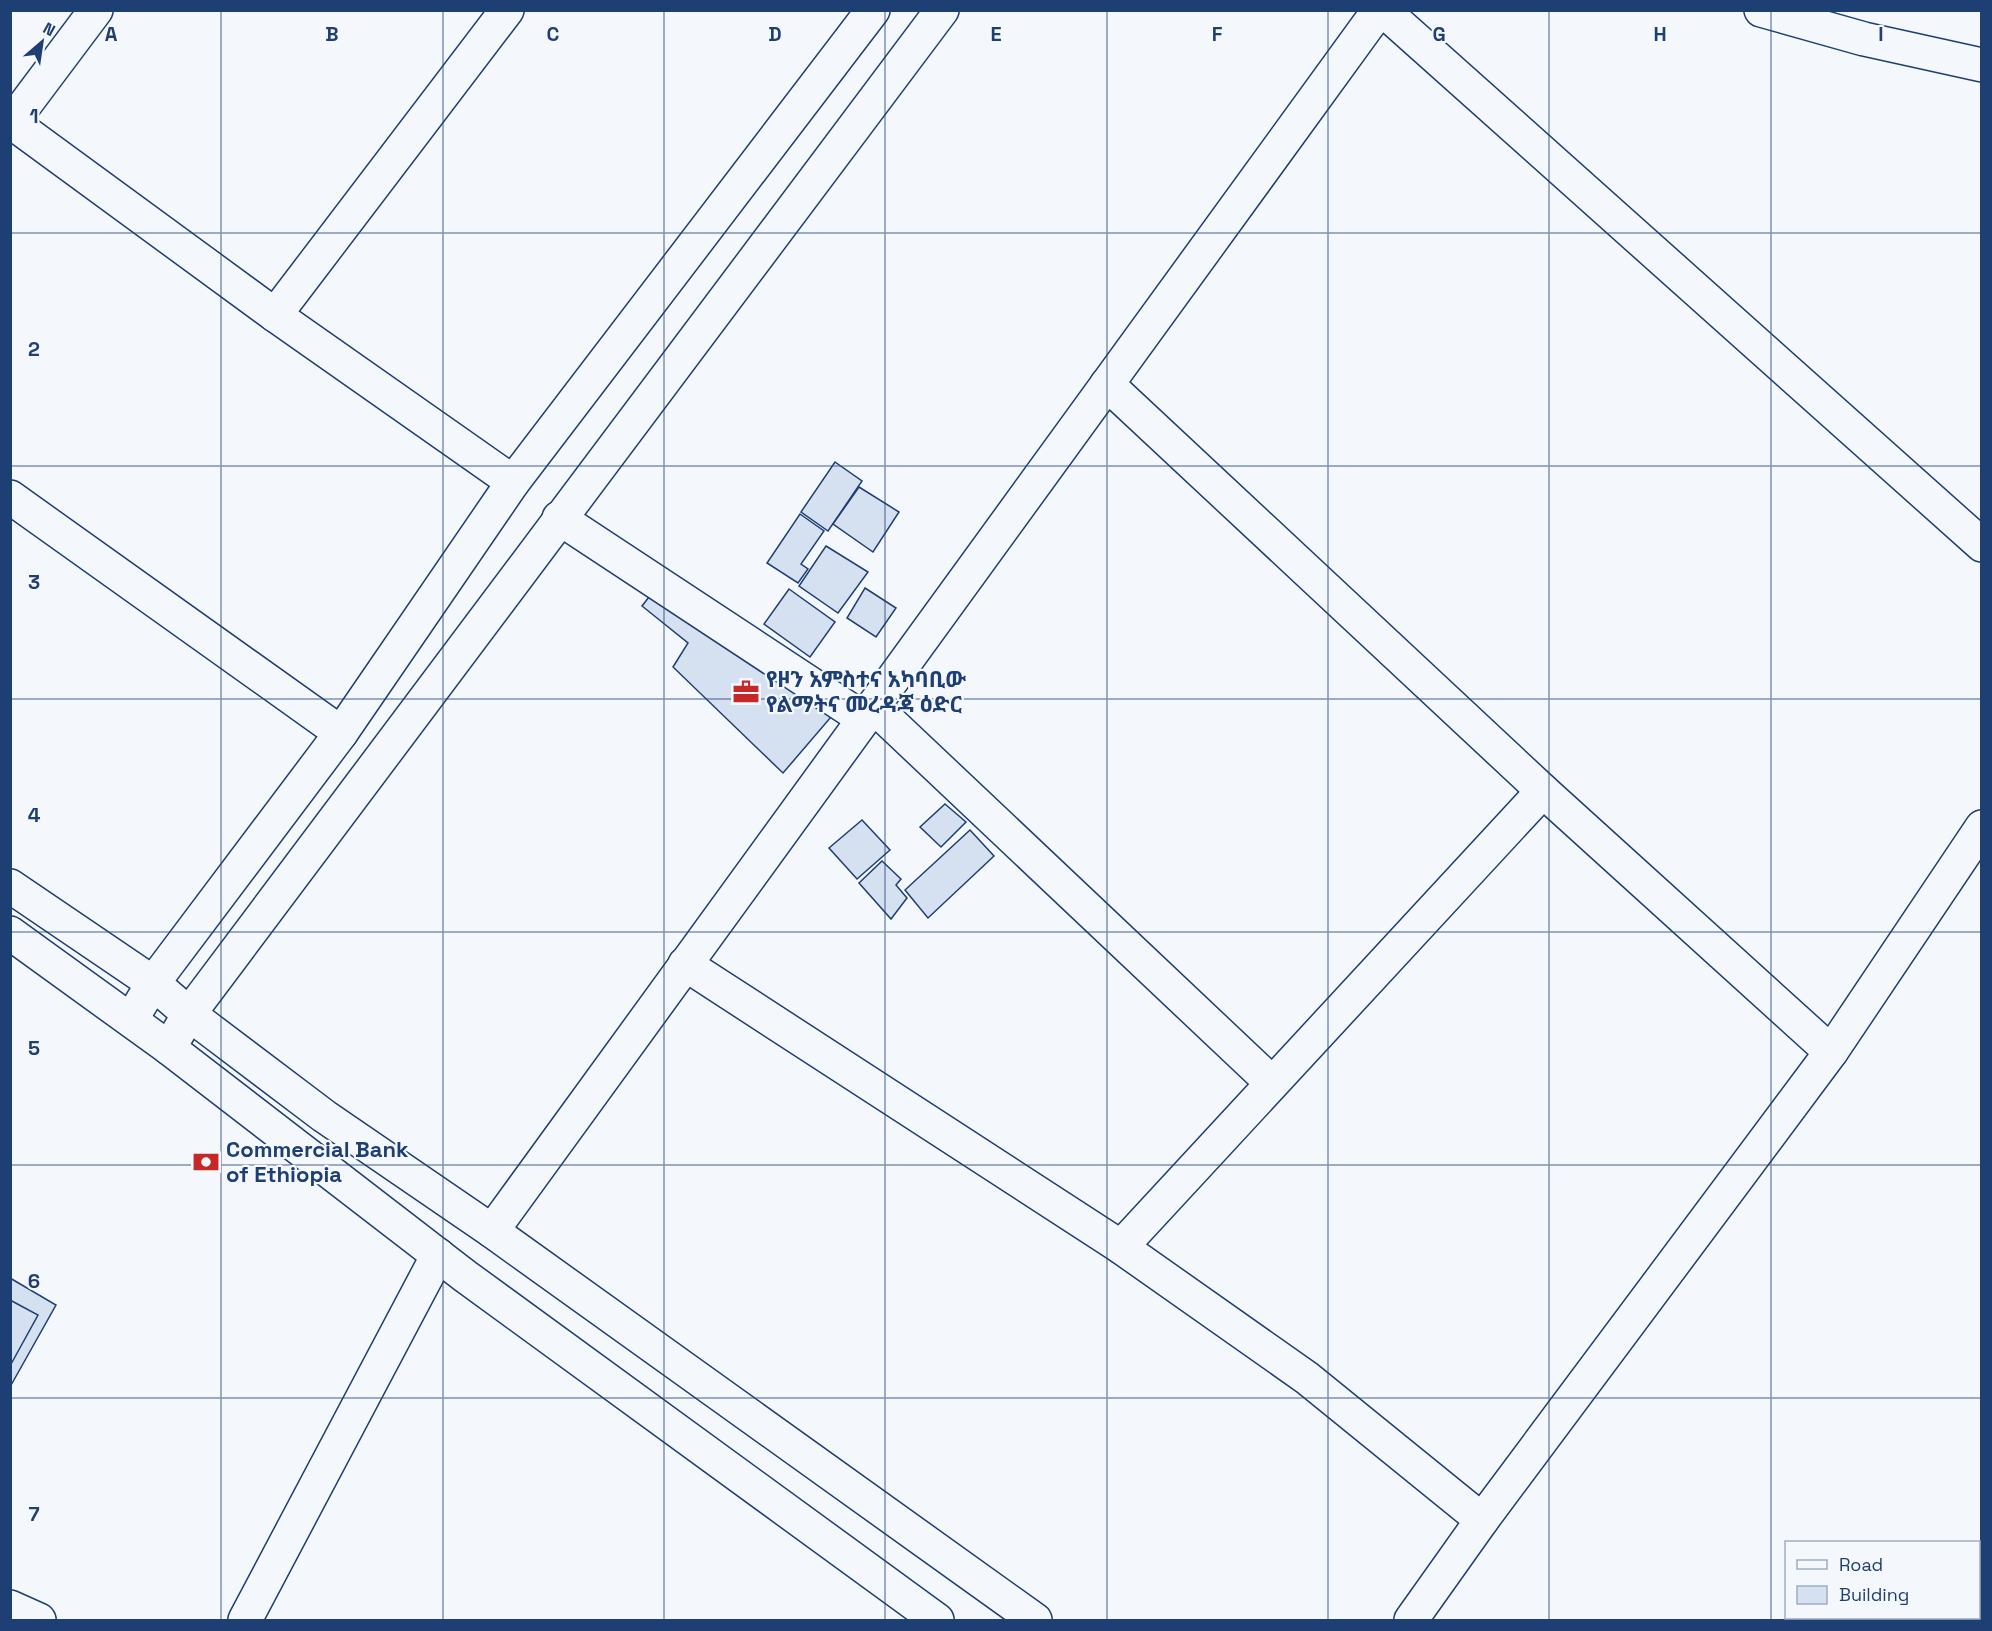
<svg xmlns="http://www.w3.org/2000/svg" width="1992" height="1631" font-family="'Space Grotesk','Noto Sans Ethiopic',sans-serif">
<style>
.building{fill:#d5e0f0;stroke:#1d3f73;stroke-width:1.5}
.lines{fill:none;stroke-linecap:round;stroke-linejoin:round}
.minor-casing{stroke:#1d3f73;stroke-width:36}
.trunk-casing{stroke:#1d3f73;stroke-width:36}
.minor{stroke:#f4f7fb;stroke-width:33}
.trunk{stroke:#f4f7fb;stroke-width:33}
.grid{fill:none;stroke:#1d3f73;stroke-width:1.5;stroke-opacity:0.55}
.labels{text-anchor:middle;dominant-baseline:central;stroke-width:4.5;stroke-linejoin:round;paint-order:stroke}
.poi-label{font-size:22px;font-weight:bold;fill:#1d3f73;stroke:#f4f7fb;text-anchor:start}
.grid-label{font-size:20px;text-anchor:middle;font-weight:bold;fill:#1d3f73;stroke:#f4f7fb;stroke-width:4.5;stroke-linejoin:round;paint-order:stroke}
</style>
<rect width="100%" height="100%" fill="#f4f7fb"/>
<g class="building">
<polygon points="835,462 862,481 828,531 801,512"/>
<polygon points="859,487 899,512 873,552 833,524"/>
<polygon points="800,514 824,531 801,564 808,569 798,583 767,563"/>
<polygon points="826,546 868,572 838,613 799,586"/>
<polygon points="865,588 896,608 876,637 847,618"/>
<polygon points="789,589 835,622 810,657 764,624"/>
<polygon points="649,597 831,717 783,773 673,667 688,643 642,606"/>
<polygon points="945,804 966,822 941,847 920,827"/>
<polygon points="862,820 890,850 857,879 829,848"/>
<polygon points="970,830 994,856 928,918 905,890"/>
<polygon points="882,861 901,879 896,885 907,898 891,919 859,883"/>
<polygon points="10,1278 56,1305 10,1387"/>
<polygon points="10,1300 38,1315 10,1366"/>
</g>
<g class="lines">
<g class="minor-casing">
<g id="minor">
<polyline points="1383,10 1982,545"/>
<polyline points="1761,10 1864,39 1982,65"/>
<polyline points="10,121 275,315 513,482"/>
<polyline points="12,122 96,10"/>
<polyline points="275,315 507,10"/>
<polyline points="1107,384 1543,791 1831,1052"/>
<polyline points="10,497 341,733"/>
<polyline points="559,518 864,719"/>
<polyline points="873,706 1272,1083"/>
<polyline points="685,964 1121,1247 1307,1378 1482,1520"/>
<polyline points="131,1020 153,983 341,733 513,482 873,10"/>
<polyline points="169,1048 189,1014 942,10"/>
<polyline points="492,1231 1379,10"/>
<polyline points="1121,1247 1543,791"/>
<polyline points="10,1607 39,1620"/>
<polyline points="245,1620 438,1255"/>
<polyline points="1411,1620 1482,1520 1831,1052 1982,827"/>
</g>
</g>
<g class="trunk-casing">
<g id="trunk">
<polyline points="10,886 153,983 189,1014 324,1116 492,1231 1035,1620"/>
<polyline points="10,933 169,1048 465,1276 937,1620"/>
</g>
</g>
<use href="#minor" class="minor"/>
<use href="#trunk" class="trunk"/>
</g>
<path class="grid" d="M221,10V1620M443,10V1620M664,10V1620M885,10V1620M1107,10V1620M1328,10V1620M1549,10V1620M1771,10V1620M10,233H1982M10,466H1982M10,699H1982M10,932H1982M10,1165H1982M10,1398H1982"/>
<defs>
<g id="office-bare" transform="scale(2.07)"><path d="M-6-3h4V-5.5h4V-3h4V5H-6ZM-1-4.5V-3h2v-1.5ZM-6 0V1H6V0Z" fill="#c62828" stroke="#f4f7fb" stroke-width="2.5" paint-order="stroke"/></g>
<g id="bank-bare" transform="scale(2.07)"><path d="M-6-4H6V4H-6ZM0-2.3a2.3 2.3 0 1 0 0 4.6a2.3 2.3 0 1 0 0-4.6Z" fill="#c62828" stroke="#f4f7fb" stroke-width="2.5" paint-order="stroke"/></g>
</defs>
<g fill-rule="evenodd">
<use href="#office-bare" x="746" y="692"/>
<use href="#bank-bare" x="206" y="1162"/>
</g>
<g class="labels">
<g class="poi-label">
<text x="766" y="679">የዞን አምስተና አካባቢው<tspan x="766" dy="25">የልማትና መረዳጃ ዕድር</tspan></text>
<text x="226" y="1149">Commercial Bank<tspan x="226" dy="25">of Ethiopia</tspan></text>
</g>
</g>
<g class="grid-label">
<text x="111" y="41">A</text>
<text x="332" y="41">B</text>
<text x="553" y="41">C</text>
<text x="775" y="41">D</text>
<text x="996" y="41">E</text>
<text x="1217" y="41">F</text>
<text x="1439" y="41">G</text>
<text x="1660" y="41">H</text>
<text x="1881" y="41">I</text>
<text x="34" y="123">1</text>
<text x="34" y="356">2</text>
<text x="34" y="589">3</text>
<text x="34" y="822">4</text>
<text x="34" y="1055">5</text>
<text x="34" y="1288">6</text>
<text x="34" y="1521">7</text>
</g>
<rect width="1992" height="1631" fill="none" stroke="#1d3f73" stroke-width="24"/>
<rect x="1785" y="1541" width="195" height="78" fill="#f4f7fb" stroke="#9eadc5" stroke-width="1.5"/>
<rect x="1797" y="1560" width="30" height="9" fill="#f4f7fb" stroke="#9eadc5" stroke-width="1.5"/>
<text x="1839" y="1571" font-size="18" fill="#1d3f73">Road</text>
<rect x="1797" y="1586" width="30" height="18" fill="#d5e0f0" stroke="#9eadc5" stroke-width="1.5"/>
<text x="1839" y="1601" font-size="18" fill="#1d3f73">Building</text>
<g transform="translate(42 42) rotate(29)" stroke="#f4f7fb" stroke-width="4.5" paint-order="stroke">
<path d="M0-4.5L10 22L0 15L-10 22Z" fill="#1d3f73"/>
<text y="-9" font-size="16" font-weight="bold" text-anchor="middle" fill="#1d3f73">N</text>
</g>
</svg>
